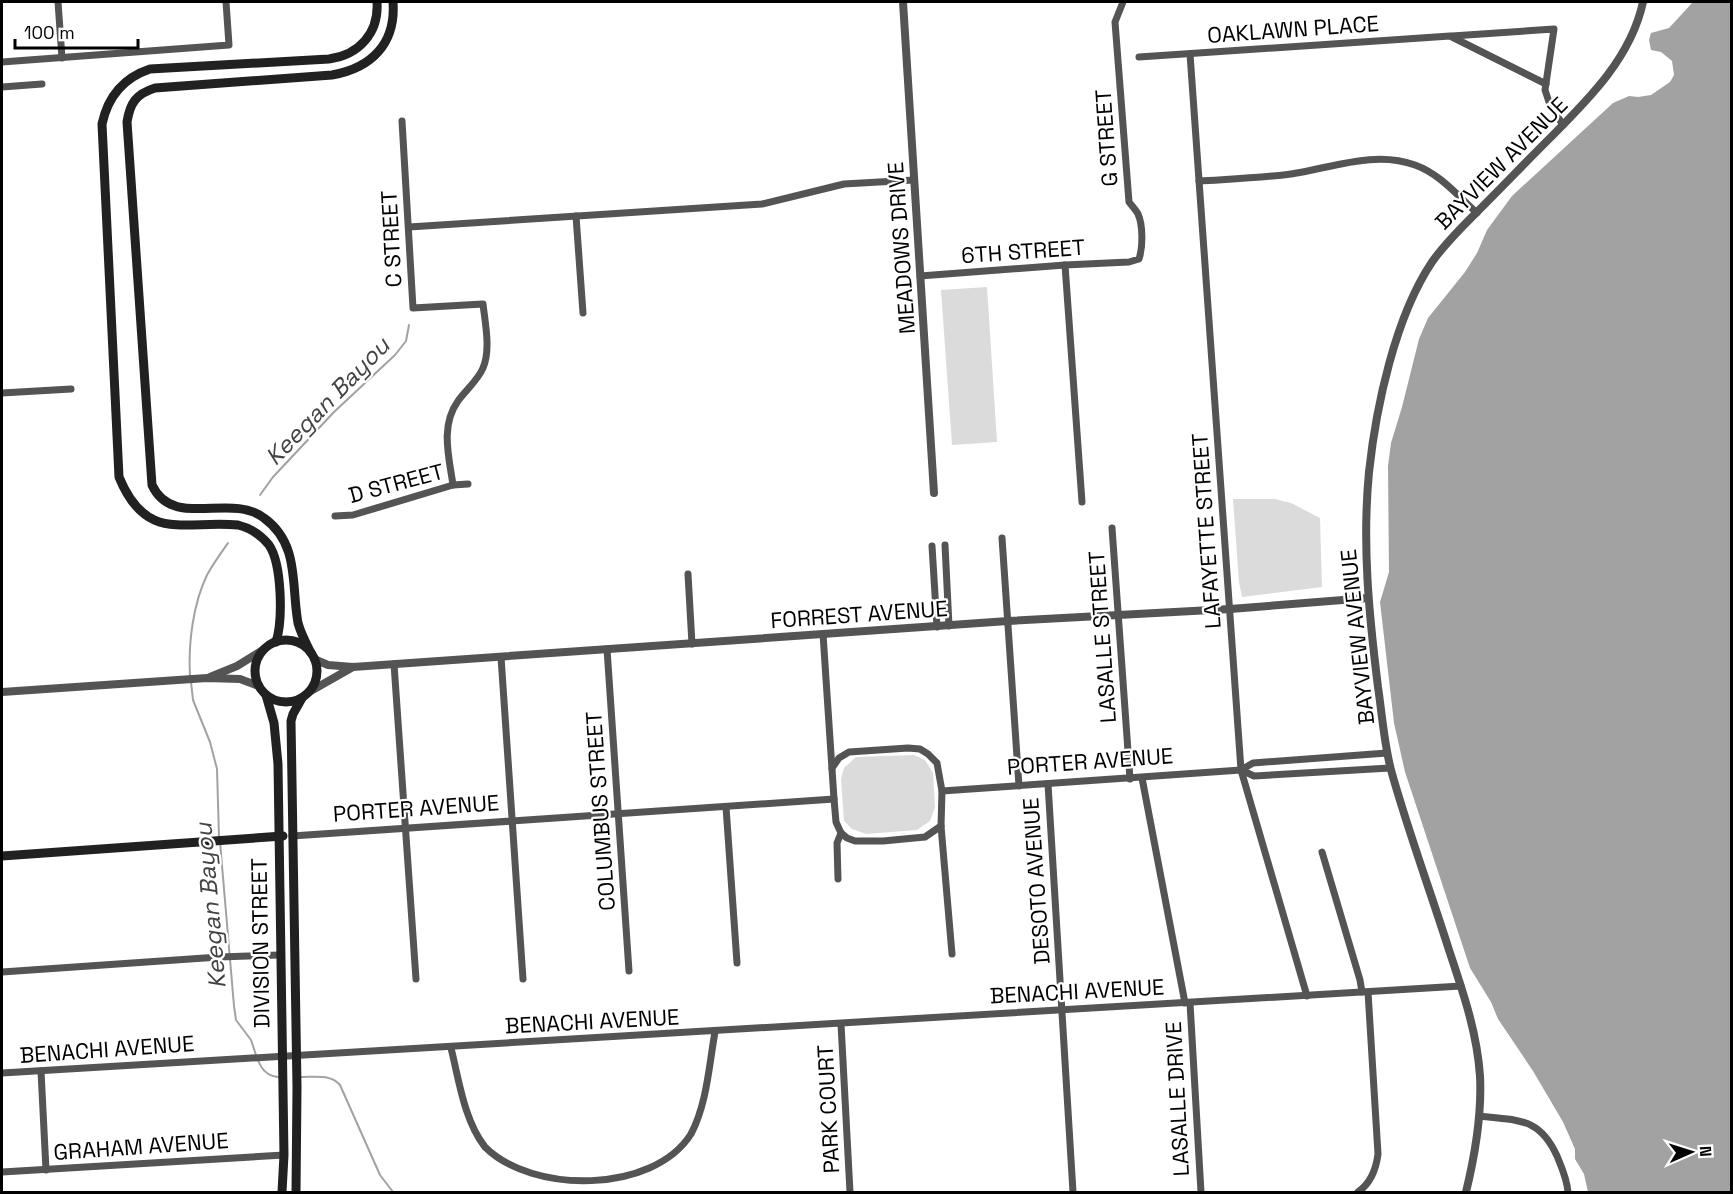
<svg xmlns="http://www.w3.org/2000/svg" width="1733" height="1194" font-family="'Space Grotesk',sans-serif">
<style>
.green{fill:#dbdbdb}
.water{fill:#a2a2a2}
.lines{fill:none;stroke-linecap:round;stroke-linejoin:round}
.stream{stroke:#a2a2a2;stroke-width:2}
.minor{stroke:#545454;stroke-width:7}
.tertiary{stroke:#545454;stroke-width:8}
.secondary{stroke:#212121;stroke-width:9}
.labels{text-anchor:middle;dominant-baseline:central;stroke-width:4.5;stroke-linejoin:round;paint-order:stroke}
.street-label{font-size:22px;fill:#000;stroke:#fff}
.water-label{font-size:24px;font-style:italic;fill:#434343;stroke:#fff}
</style>
<rect width="100%" height="100%" fill="#fff"/>
<g class="green">
<polygon points="987,287 997,442 952,445 941,290"/>
<polygon points="1233,499 1275,499 1291,503 1320,518 1322,587 1242,597 1239,582"/>
<polygon points="914,755 925,760 933,773 935,807 930,821 917,830 866,834 852,829 844,821 841,779 844,768 856,757"/>
</g>
<polygon class="water" points="1693,2 1732,2 1731,1192 1588,1192 1584,1174 1575,1159 1575,1149 1563,1122 1533,1071 1498,1019 1491,1002 1470,968 1405,772 1394,723 1380,602 1389,572 1388,466 1391,443 1402,407 1419,339 1428,318 1465,272 1477,253 1487,230 1512,196 1613,103 1629,96 1638,97 1651,95 1670,82 1674,75 1672,61 1661,52 1651,50 1649,40 1651,33 1669,28"/>
<g class="lines">
<g class="stream">
<polyline points="260,495 273,477 334,412 395,355 406,341 409,325"/>
<path d="M190,676C188,644 193,604 207,575C213,564 221,553 228,543"/>
<polyline points="191,682 193,700 210,742 217,769 219,837"/>
<polyline points="220,842 234,1006 236,1020 251,1040 256,1055"/>
<path d="M258,1060C262,1071 269,1077 280,1077"/>
<path d="M301,1077C315,1077 330,1074 340,1085L380,1175L393,1192"/>
</g>
<g class="minor">
<polyline points="58,2 62,58"/>
<polyline points="1452,36 1554,29 1545,90 1550,105 1563,125"/>
<polyline points="1190,54 1241,770 1307,996"/>
<polyline points="1139,57 1450,36 1546,84"/>
<polyline points="2,62 229,45 226,2"/>
<polyline points="2,87 42,84"/>
<path d="M402,121L413,308L483,304C485,322 491,350 483,368C478,380 466,390 458,401C440,426 449,457 453,485"/>
<path d="M1199,181C1230,179 1261,178 1291,174C1331,168 1375,150 1415,165C1440,174 1457,195 1477,213"/>
<polyline points="576,216 583,313"/>
<polyline points="409,227 762,204 844,184 914,180"/>
<polyline points="1065,265 1082,502"/>
<path d="M920,276L1065,265L1129,262L1139,259C1143,247 1143,225 1138,214C1136,210 1132,206 1129,202L1115,22L1123,2"/>
<polyline points="2,393 71,389"/>
<polyline points="335,516 353,515 453,485 468,484"/>
<polyline points="1112,528 1130,779"/>
<polyline points="1002,538 1019,786"/>
<polyline points="945,545 949,626"/>
<polyline points="932,546 937,627"/>
<polyline points="688,574 692,644"/>
<polyline points="823,634 834,799 836,822 841,833 837,843 838,879"/>
<polyline points="607,649 629,971"/>
<polyline points="501,657 523,979"/>
<polyline points="394,664 416,979"/>
<polyline points="832,768 839,758 849,752 908,748 920,749 928,754 937,763 942,791 941,826 952,954"/>
<polyline points="1241,770 1254,776 1390,768"/>
<polyline points="1142,778 1185,1003"/>
<polyline points="1048,784 1073,1192"/>
<polyline points="942,791 1241,770 1253,763 1387,753"/>
<polyline points="726,807 737,963"/>
<polyline points="841,833 847,838 855,841 883,841 925,837 941,826"/>
<polyline points="292,836 834,799"/>
<polyline points="1322,852 1360,980 1362,992"/>
<polyline points="2,972 219,957 280,955"/>
<polyline points="1190,1003 1201,1192"/>
<polyline points="841,1024 850,1192"/>
<path d="M451,1048C459,1080 464,1120 485,1147C532,1194 653,1194 691,1134C707,1104 709,1065 715,1032"/>
<polyline points="41,1071 46,1170"/>
<polyline points="2,1073 1461,986"/>
<path d="M1479,1116C1517,1121 1539,1116 1557,1156C1562,1168 1567,1179 1568,1192"/>
<polyline points="2,1172 284,1155"/>
<path d="M1358,1192C1371,1183 1376,1170 1378,1154L1368,992"/>
</g>
<g class="tertiary">
<polyline points="903,2 934,493"/>
<polyline points="314,659 328,665 353,667 1008,621 1230,609 1368,598"/>
<polyline points="210,677 237,666 263,650"/>
<polyline points="2,692 207,678 240,679 259,686"/>
<polyline points="309,692 353,667"/>
<path d="M1466,1192C1475,1155 1482,1115 1480,1076C1477,1032 1463,992 1449,950C1430,890 1408,831 1391,770C1384,743 1382,714 1378,687C1369,615 1362,544 1369,472C1376,407 1395,317 1432,262C1446,242 1463,226 1480,209C1503,186 1526,162 1549,139C1588,100 1631,58 1643,2"/>
</g>
<g class="secondary">
<circle cx="286" cy="671" r="31"/>
<path d="M276,642C283,620 282,564 269,545C261,535 250,528 238,525C184,520 146,543 119,477L102,124C108,96 123,78 150,69L329,59C359,55 379,33 377,2"/>
<path d="M311,653C306,643 301,634 298,623C291,585 300,544 264,518C230,492 173,530 152,485L127,122C130,103 136,94 155,88L332,75C372,68 396,43 393,2"/>
<polyline points="266,695 274,723 278,764 284,1155 282,1192"/>
<polyline points="2,856 283,836"/>
<polyline points="296,1192 297,1087 291,721 293,714 302,698"/>
</g>
</g>
<g class="labels">
<g class="street-label">
<text transform="translate(1293 29) rotate(-4)">OAKLAWN PLACE</text>
<text transform="translate(1106 138) rotate(-94)">G STREET</text>
<text transform="translate(1501 163) rotate(-45)">BAYVIEW AVENUE</text>
<text transform="translate(391 239) rotate(-93)">C STREET</text>
<text transform="translate(901 248) rotate(-94)">MEADOWS DRIVE</text>
<text transform="translate(1023 251) rotate(-4)">6TH STREET</text>
<text transform="translate(396 483) rotate(-15)">D STREET</text>
<text transform="translate(1206 531) rotate(-94)">LAFAYETTE STREET</text>
<text transform="translate(859 614) rotate(-4)">FORREST AVENUE</text>
<text transform="translate(1102 637) rotate(-94)">LASALLE STREET</text>
<text transform="translate(1357 637) rotate(-96)">BAYVIEW AVENUE</text>
<text transform="translate(1090 761) rotate(-4)">PORTER AVENUE</text>
<text transform="translate(416 808) rotate(-4)">PORTER AVENUE</text>
<text transform="translate(600 811) rotate(-94)">COLUMBUS STREET</text>
<text transform="translate(1036 881) rotate(-94)">DESOTO AVENUE</text>
<text transform="translate(260 943) rotate(-91)">DIVISION STREET</text>
<text transform="translate(1077 991) rotate(-3)">BENACHI AVENUE</text>
<text transform="translate(592 1021) rotate(-3)">BENACHI AVENUE</text>
<text transform="translate(107 1049) rotate(-4)">BENACHI AVENUE</text>
<text transform="translate(1177 1099) rotate(-93)">LASALLE DRIVE</text>
<text transform="translate(828 1109) rotate(-93)">PARK COURT</text>
<text transform="translate(141 1146) rotate(-4)">GRAHAM AVENUE</text>
</g>
<g class="water-label">
<text transform="translate(327 401) rotate(-46)">Keegan Bayou</text>
<text transform="translate(210 906) rotate(-95)">Keegan Bayou</text>
</g>
</g>
<rect width="1733" height="1194" fill="none" stroke="#000000" stroke-width="6"/>
<g transform="translate(1691 1152) rotate(87)" stroke="#ffffff" stroke-width="4.5" paint-order="stroke">
<path d="M0-4.5L10 22L0 15L-10 22Z" fill="#000000"/>
<text y="-9" font-size="16" font-weight="bold" text-anchor="middle" fill="#000000">N</text>
</g>
<path d="M15 39v9h123v-9" fill="none" stroke="#000000" stroke-width="3"/>
<text x="24" y="39" font-size="18" fill="#000000" stroke="#ffffff" stroke-width="4.5" paint-order="stroke">100 m</text>
</svg>
